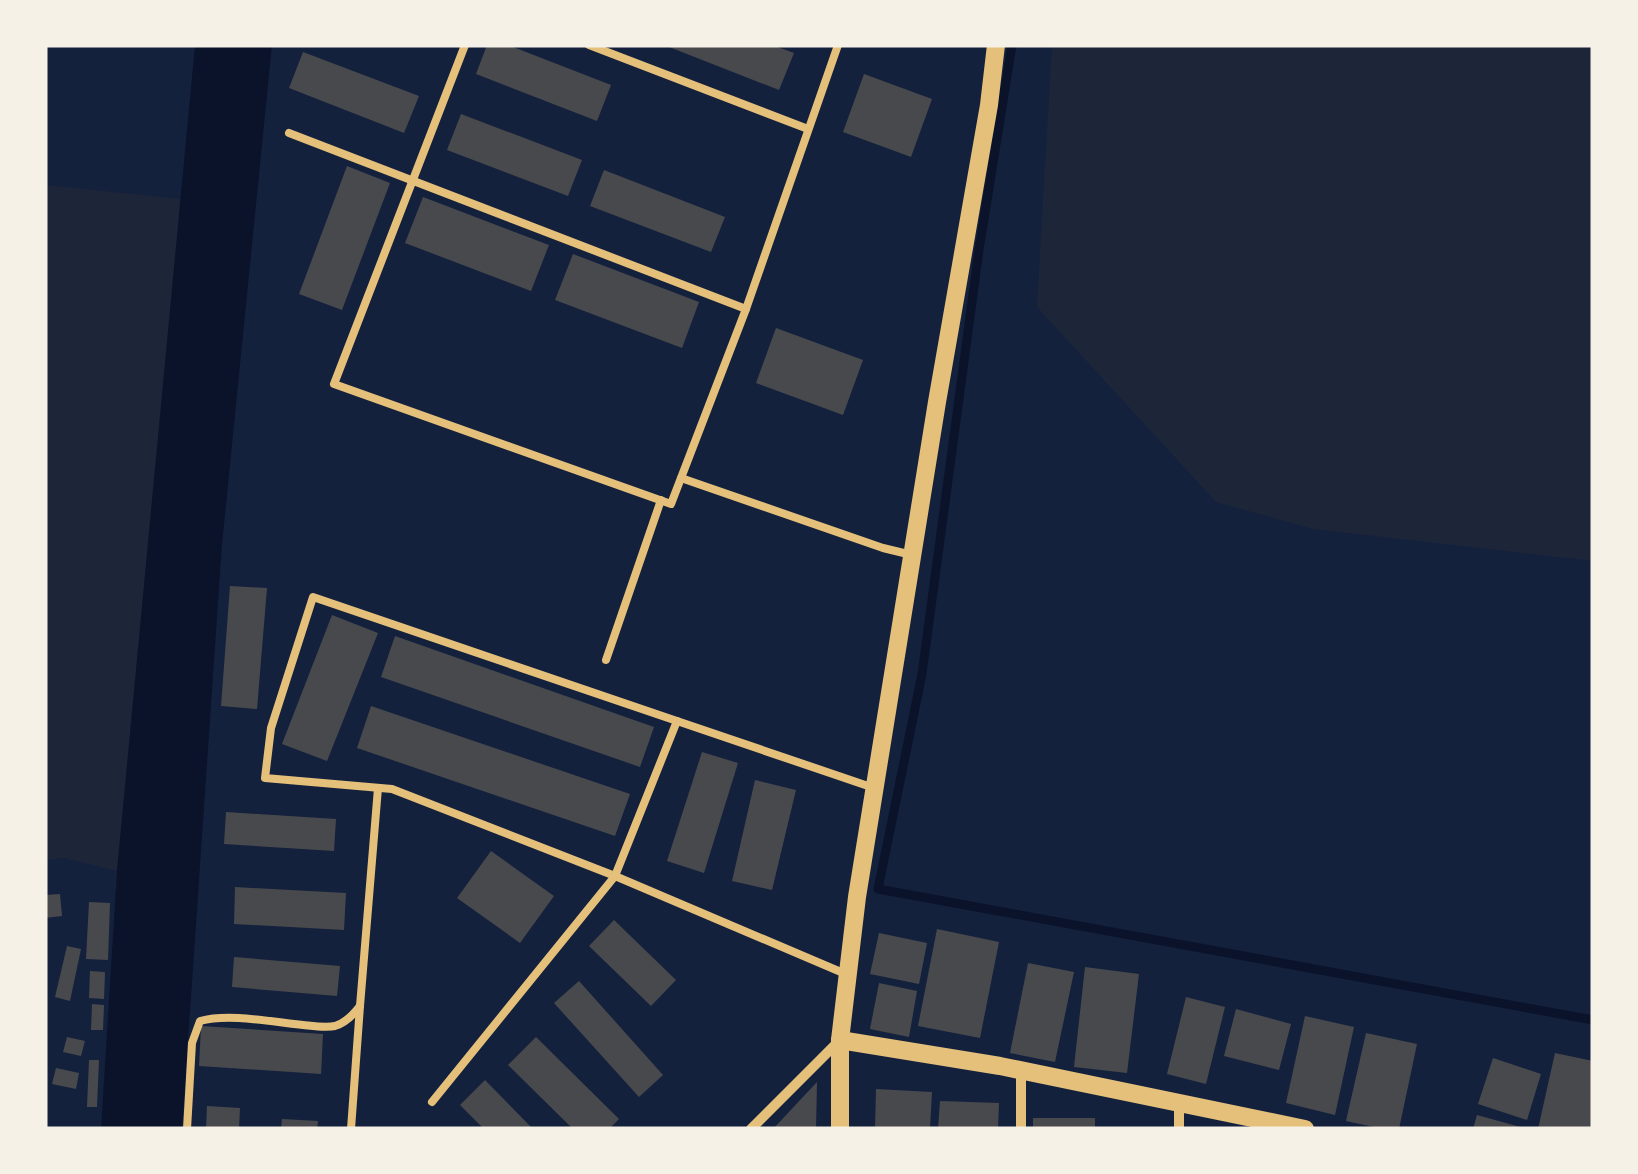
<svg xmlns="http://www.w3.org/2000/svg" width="1638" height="1174" font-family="'Fira Sans',sans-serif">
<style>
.green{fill:#1d2539}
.water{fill:#0b132b}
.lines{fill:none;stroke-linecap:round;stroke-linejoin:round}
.stream{stroke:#0b132b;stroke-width:9}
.building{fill:#48494c}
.service{stroke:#e5c07b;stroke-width:8}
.minor{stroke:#e5c07b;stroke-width:10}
.tertiary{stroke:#e5c07b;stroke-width:18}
</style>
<rect width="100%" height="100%" fill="#14213d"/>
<g class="green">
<polygon points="1052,45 1593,45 1593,561 1313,529 1216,502 1037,307"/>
<polygon points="45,185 181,199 117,871 64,858 45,860"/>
</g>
<polygon class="water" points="195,45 272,45 222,545 182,1129 101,1129 117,871"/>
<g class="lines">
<polyline class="stream" points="1012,45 979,250 922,674 878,889 1593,1020"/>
</g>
<g class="building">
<polygon points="487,45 508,45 611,85 597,121 476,74"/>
<polygon points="664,45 772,45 794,53 779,90"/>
<polygon points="303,52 419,96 404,133 289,88"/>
<polygon points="864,74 932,99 911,157 843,132"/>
<polygon points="461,114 582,160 568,196 447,150"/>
<polygon points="347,166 390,183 342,310 299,294"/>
<polygon points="604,170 725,217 711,252 590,206"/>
<polygon points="423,197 549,245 531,291 405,243"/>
<polygon points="573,254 699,302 682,348 555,300"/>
<polygon points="776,328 863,360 843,415 756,383"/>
<polygon points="230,586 267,588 257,709 221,706"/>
<polygon points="332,615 378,633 327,761 282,744"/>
<polygon points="395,636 654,727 640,767 381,677"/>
<polygon points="371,706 630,794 615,836 357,748"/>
<polygon points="702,752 738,763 704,873 667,861"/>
<polygon points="755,780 796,790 772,890 732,881"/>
<polygon points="226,812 336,819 334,851 224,844"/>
<polygon points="491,851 554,896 520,943 457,898"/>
<polygon points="235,887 346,893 344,930 234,924"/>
<polygon points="60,894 62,916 45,918 45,895"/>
<polygon points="89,902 110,903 108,960 86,959"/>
<polygon points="614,920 676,980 651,1006 589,946"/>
<polygon points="937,929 999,942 980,1038 918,1026"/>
<polygon points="879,933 927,943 919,984 870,974"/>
<polygon points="67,946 81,949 70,1001 55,997"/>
<polygon points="234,957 340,966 337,996 232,987"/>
<polygon points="1028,963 1074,972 1055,1062 1010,1053"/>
<polygon points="1085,967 1139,974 1127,1073 1074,1067"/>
<polygon points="90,971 105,972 104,999 89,998"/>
<polygon points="579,981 663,1075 639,1097 554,1003"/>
<polygon points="879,983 917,991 909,1037 870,1029"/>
<polygon points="1186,997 1225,1007 1206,1084 1167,1074"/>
<polygon points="92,1004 104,1005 103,1030 91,1030"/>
<polygon points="1236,1009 1291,1024 1279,1070 1224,1056"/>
<polygon points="1305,1016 1354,1027 1335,1115 1286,1103"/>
<polygon points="201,1026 323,1034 321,1074 199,1066"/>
<polygon points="1366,1033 1417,1044 1399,1129 1383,1129 1346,1121"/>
<polygon points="67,1037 85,1041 81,1056 63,1052"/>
<polygon points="536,1037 619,1119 609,1129 573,1129 508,1065"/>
<polygon points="1555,1053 1593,1061 1593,1129 1538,1129"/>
<polygon points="1493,1058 1541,1074 1527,1120 1478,1104"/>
<polygon points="89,1060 99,1060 97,1107 87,1107"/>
<polygon points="56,1068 79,1073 76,1089 52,1084"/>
<polygon points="485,1080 533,1129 484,1129 460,1105"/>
<polygon points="817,1082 816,1129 773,1129"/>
<polygon points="876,1089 932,1092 930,1129 875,1129"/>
<polygon points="940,1101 999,1103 998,1129 938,1129"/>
<polygon points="207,1106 240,1108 239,1129 206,1129"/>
<polygon points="1477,1115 1524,1128 1524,1129 1473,1129"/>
<rect x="1033" y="1118" width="62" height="11"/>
<polygon points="282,1119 318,1121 317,1129 281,1129"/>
</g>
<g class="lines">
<g class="service">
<polyline points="465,45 334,384 671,504 746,309 838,45"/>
<polyline points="589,45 808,129"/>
<polyline points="289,133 746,309"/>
<polyline points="681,478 883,548 912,555"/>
<polyline points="606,660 661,500"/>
<polyline points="677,721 874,788"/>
<polyline points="432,1102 615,876 677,721 313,597 271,728 265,778 392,789 615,876 848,975"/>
<path d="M187,1129L192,1043L200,1021C229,1013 272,1022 303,1025C313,1026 326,1028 335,1026C345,1023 354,1014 360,1006L378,788"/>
<polyline points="351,1129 360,1006"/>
</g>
<g class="minor">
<polyline points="1179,1103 1179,1129"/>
<polyline points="751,1129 839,1041"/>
<polyline points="1021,1129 1021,1070"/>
</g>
<g class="tertiary">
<polyline points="840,1040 1000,1066 1305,1129"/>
<polyline points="840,1129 840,1040 857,897 937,402 989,105 996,45"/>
</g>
</g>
<rect width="1638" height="1174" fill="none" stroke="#f6f1e7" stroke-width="95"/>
</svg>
